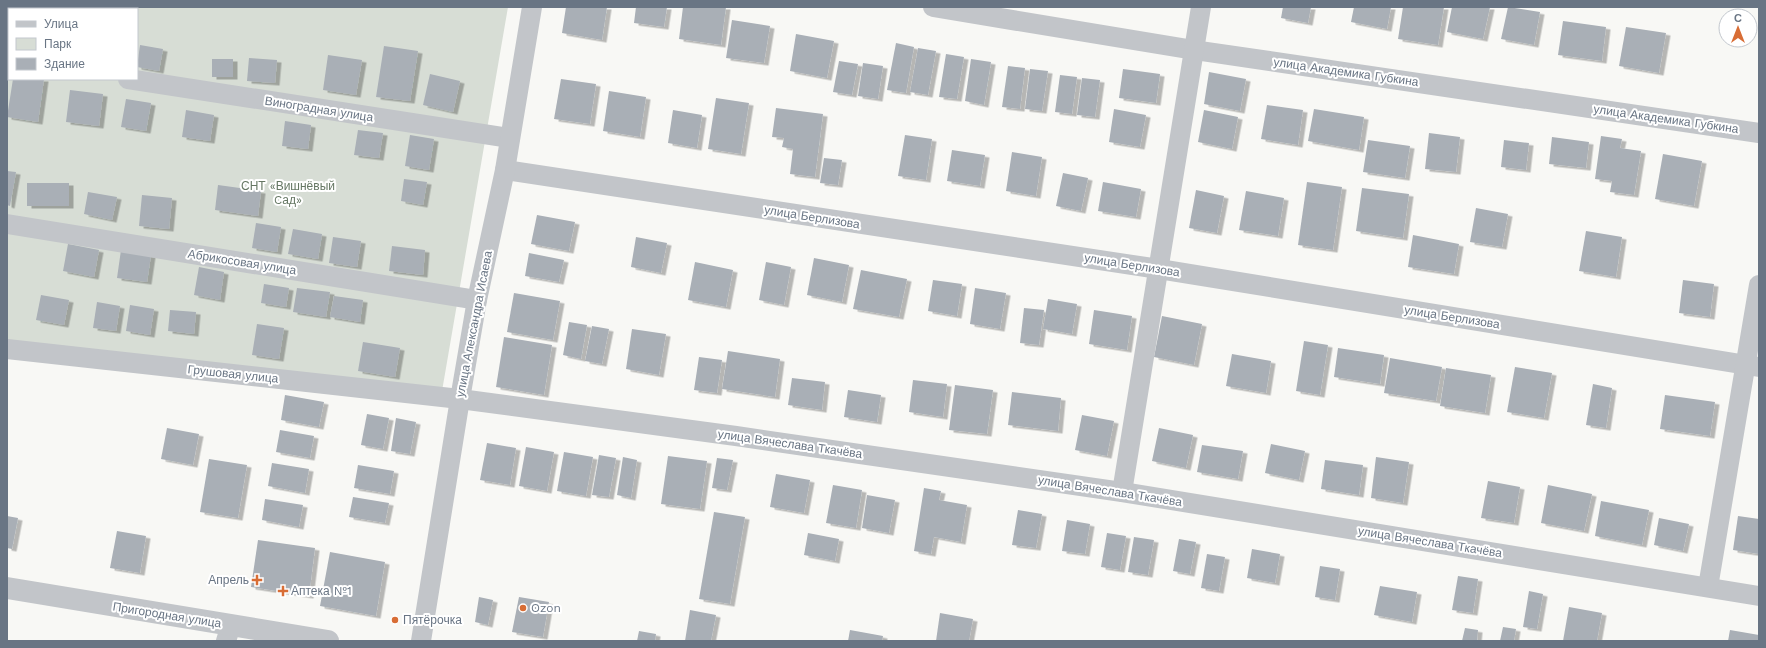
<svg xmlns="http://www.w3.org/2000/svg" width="1766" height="648" font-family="'Work Sans',sans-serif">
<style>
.green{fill:#d7ddd5;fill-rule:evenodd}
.building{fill:#a9afb6;filter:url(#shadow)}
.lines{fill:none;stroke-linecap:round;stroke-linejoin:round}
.minor{stroke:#c2c5c9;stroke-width:20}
.tertiary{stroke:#c2c5c9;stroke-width:22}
.poi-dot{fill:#d86d35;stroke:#fff;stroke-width:1.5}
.labels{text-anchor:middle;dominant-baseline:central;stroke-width:4;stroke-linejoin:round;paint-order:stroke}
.street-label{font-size:12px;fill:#697584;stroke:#fff}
.park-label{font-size:12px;fill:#657763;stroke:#fff}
.poi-label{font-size:12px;fill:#697584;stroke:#fff;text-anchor:start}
</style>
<defs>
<filter id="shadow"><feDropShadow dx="4.5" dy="2.5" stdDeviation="0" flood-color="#0004"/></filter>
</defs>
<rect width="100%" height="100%" fill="#f8f8f5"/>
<path class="green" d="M7,7H508L441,397L7,349ZM9,9H137V79H9Z"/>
<g class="building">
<polygon points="566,7 607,7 602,40 562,33"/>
<polygon points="636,7 667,7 664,27 634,23"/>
<polygon points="683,7 726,7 721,45 679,39"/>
<polygon points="1283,7 1311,7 1308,23 1281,18"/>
<polygon points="1354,7 1391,7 1387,29 1351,22"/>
<polygon points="1403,7 1444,7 1438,45 1398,39"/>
<polygon points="1452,7 1490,7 1483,39 1447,32"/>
<polygon points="1508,7 1540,12 1534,45 1501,39"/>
<polygon points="732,20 770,26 764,63 726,58"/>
<polygon points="1563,21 1606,27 1602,61 1558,55"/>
<polygon points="1626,27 1666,33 1659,73 1619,66"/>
<polygon points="796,34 834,41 827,78 790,71"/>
<polygon points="896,43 914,47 906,93 887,90"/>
<polygon points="140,45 163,49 159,71 137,67"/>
<polygon points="384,46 418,51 410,101 376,97"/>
<polygon points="918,48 936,51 928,95 910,92"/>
<polygon points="946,54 964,57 957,99 939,97"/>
<polygon points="328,55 362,60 356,95 323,90"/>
<polygon points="249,58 277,60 275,83 247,81"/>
<rect x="212" y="59" width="21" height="18"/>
<polygon points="971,59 991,62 984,105 965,101"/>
<polygon points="839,61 858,64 852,95 833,92"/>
<polygon points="863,63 883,66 878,99 858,96"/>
<polygon points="1008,66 1025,68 1020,109 1002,107"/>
<polygon points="1030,69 1048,71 1042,111 1025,109"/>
<polygon points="1123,69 1160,74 1156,103 1119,98"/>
<polygon points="1209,72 1246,79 1240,111 1204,104"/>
<polygon points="430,74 460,81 453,112 423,105"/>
<polygon points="1060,75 1077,77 1072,114 1055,112"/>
<polygon points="1082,78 1100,80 1095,117 1077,115"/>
<polygon points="13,79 44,79 38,122 7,117"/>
<polygon points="561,79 596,84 590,124 554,119"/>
<polygon points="70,90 103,94 99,126 66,122"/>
<polygon points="609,91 646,97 640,137 603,131"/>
<polygon points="716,98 749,103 741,154 708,149"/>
<polygon points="126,99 151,103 146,131 121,127"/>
<polygon points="1267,105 1303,110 1298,145 1261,139"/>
<polygon points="776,108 823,114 815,177 790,174 793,149 782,147 784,138 772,137"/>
<polygon points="1114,109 1146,115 1140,147 1109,142"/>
<polygon points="1314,109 1364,117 1359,150 1308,141"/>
<polygon points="186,110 214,115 210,141 182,137"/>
<polygon points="673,110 702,115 697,148 668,143"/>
<polygon points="1204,110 1238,117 1232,149 1198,142"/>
<polygon points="285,121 311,125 308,149 282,146"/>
<polygon points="358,130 383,133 379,158 354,155"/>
<polygon points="1429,133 1460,137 1456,172 1425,169"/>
<polygon points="410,135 434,139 429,170 405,166"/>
<polygon points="905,135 932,139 926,180 898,176"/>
<polygon points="1601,136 1622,139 1620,148 1641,151 1634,195 1610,192 1612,181 1595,179"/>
<polygon points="1552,137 1589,142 1586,168 1549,164"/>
<polygon points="1368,140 1410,146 1405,178 1363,172"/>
<polygon points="1504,140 1529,143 1526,170 1501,167"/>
<polygon points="952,150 985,155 980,186 947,181"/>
<polygon points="1012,152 1042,157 1036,196 1006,191"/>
<polygon points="1663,154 1702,161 1694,206 1655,199"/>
<polygon points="824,158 842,160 838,185 820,183"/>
<polygon points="7,171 16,172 10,206 7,205"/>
<polygon points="1063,173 1088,178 1081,211 1056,206"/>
<polygon points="404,179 427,182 423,205 401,201"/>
<polygon points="1103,182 1141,189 1136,217 1098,211"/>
<polygon points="1307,182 1342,187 1333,250 1298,245"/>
<rect x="27" y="183" width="42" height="23"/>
<polygon points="218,185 261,191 258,216 215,210"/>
<polygon points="1362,188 1409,194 1403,238 1356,231"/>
<polygon points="1196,190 1224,196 1217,233 1189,228"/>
<polygon points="1246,191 1284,198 1278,236 1239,230"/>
<polygon points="88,192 117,197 112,220 84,214"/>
<polygon points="142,195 172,198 169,229 139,226"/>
<polygon points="1476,208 1508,214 1502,247 1470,242"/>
<polygon points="537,215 575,222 569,251 531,244"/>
<polygon points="256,223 281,227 277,252 252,248"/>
<polygon points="293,229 322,234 318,259 288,254"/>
<polygon points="1586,231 1622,237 1616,277 1579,271"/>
<polygon points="1413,235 1459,244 1454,274 1408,267"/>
<polygon points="333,237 361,241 357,267 329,263"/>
<polygon points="636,237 667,243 661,273 631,267"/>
<polygon points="68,244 99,250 94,277 63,271"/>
<polygon points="392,246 425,250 423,275 389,271"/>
<polygon points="121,250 151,255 147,282 117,278"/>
<polygon points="529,253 564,260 559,282 525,276"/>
<polygon points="814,258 849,265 842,302 807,295"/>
<polygon points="695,262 733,270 726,307 688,300"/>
<polygon points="766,262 791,267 784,305 759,300"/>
<polygon points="199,267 224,272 220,300 194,295"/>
<polygon points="861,270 907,279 899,317 853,309"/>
<polygon points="933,280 962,284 957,316 928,311"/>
<polygon points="1683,280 1714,284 1710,317 1679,313"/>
<polygon points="264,284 289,288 286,307 261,303"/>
<polygon points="297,288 330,292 326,317 293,312"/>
<polygon points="975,288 1006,293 1000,329 970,324"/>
<polygon points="514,293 560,301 553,340 507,332"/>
<polygon points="41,295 69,300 64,325 36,320"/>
<polygon points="334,296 363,300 360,322 330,317"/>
<polygon points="1048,299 1077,304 1072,334 1043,329"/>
<polygon points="97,302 120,306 116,331 93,328"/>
<polygon points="130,305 154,309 150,335 126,331"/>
<polygon points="1024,308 1044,310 1039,345 1020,343"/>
<polygon points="170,310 196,312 194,334 168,331"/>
<polygon points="1094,310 1132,316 1127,350 1089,344"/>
<polygon points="1162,316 1202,324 1194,365 1154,357"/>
<polygon points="569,322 587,325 581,359 563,355"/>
<polygon points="257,324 284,328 279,359 252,355"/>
<polygon points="592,326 609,329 602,364 585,361"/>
<polygon points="632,329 666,334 659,375 626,369"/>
<polygon points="504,337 552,345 544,395 496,387"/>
<polygon points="1304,341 1328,345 1320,395 1296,391"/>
<polygon points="363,342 400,348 395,377 358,371"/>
<polygon points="1338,348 1384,355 1380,384 1334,377"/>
<polygon points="728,351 780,359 775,397 722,389"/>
<polygon points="1232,354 1271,361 1266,393 1226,386"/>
<polygon points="699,357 722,360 717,393 694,390"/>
<polygon points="1390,358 1442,367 1436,401 1384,393"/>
<polygon points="1515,367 1552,373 1544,418 1507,412"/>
<polygon points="1446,368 1491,375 1485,413 1440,406"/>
<polygon points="792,378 825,382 822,410 788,405"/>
<polygon points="913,380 947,384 943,417 909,412"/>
<polygon points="1593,384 1612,388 1606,428 1586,425"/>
<polygon points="955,385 993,390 987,434 949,430"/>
<polygon points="848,390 881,395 877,422 844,417"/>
<polygon points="1012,392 1061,398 1058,431 1008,425"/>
<polygon points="285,395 324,402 319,427 281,420"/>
<polygon points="1665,395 1715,402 1710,436 1660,429"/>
<polygon points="367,414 389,418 383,449 361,445"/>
<polygon points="1082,415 1114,421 1107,456 1075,450"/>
<polygon points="396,418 416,422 410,454 391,451"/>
<polygon points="167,428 199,434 193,465 161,459"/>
<polygon points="1159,428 1193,435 1186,468 1152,461"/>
<polygon points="280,430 314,436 310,458 276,452"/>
<polygon points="487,443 516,448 510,485 480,480"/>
<polygon points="1271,444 1305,451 1299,480 1265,473"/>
<polygon points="1202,445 1243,451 1238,479 1197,472"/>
<polygon points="526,447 554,452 547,491 519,486"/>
<polygon points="564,452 593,457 586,496 557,491"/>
<polygon points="599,455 616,458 609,497 592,495"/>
<polygon points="668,456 707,461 700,509 661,504"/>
<polygon points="623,457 637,460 631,498 617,495"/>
<polygon points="1376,457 1409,462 1403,503 1371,498"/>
<polygon points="717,458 733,460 727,490 712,488"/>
<polygon points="209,459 247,465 238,518 200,512"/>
<polygon points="1325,460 1363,465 1359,495 1321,489"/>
<polygon points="272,463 309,469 305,493 268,486"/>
<polygon points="358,465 394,471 390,494 354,488"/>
<polygon points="776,474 810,480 804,513 770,507"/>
<polygon points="1488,481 1520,487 1514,523 1481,518"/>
<polygon points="833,485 862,490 856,528 826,523"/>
<polygon points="1548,485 1592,494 1584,531 1541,523"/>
<polygon points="924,488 941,491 939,500 967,505 961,542 934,537 931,554 914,551"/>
<polygon points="867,495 895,500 889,533 862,528"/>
<polygon points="353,497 389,503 385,523 349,517"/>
<polygon points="265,499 303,505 299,527 262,520"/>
<polygon points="1601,501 1649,510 1642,545 1595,536"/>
<polygon points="1018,510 1042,514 1036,548 1012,545"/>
<polygon points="714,512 745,517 730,604 699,599"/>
<polygon points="7,516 18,518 12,549 7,548"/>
<polygon points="1738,516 1759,519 1759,554 1733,550"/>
<polygon points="1659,518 1689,524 1683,551 1654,545"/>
<polygon points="1067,520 1090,524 1085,554 1062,551"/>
<polygon points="117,531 146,536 140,573 110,568"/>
<polygon points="808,533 839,539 835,561 804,555"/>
<polygon points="1107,533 1126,536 1120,570 1101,567"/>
<polygon points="1134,537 1154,540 1148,575 1128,572"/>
<polygon points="1179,539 1196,542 1190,574 1173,571"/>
<polygon points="258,540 315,548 309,596 251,587"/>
<polygon points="1252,549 1280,554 1275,583 1247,578"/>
<polygon points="330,552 385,562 376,616 320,606"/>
<polygon points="1207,554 1225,557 1219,591 1201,588"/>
<polygon points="1320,566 1340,569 1335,600 1315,597"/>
<polygon points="1458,576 1478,579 1473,613 1452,610"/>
<polygon points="1380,586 1417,592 1412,622 1374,615"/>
<polygon points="1529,591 1543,594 1537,629 1523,627"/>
<polygon points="479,597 493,600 488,625 475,622"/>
<polygon points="519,597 549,602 543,637 512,632"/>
<polygon points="1569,607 1602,613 1597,641 1563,641"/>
<polygon points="690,610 716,615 711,641 685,641"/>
<polygon points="940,613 973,619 969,641 936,641"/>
<polygon points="1503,627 1516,629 1514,641 1500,641"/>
<polygon points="1465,628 1478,630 1477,641 1462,641"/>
<polygon points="850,630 883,636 882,641 848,641"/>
<polygon points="1730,630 1759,635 1759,641 1728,641"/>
<polygon points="639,631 656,634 655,641 637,641"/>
</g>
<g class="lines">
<g class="minor">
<polyline points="933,7 1194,50 1759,133"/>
<polyline points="7,60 9,61"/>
<polyline points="128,79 510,138"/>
<polyline points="505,170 1159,269 1759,367"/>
<polyline points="7,224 477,300"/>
<polyline points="7,349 460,399 736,436 1122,492 1759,596"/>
<polyline points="1122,492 1201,7"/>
<polyline points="1708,587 1759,285"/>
<polyline points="226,641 231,625"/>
<polyline points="421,641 460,399 477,300 505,170 532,7"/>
</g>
<polyline class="tertiary" points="7,588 328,641"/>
</g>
<g class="poi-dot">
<path d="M255 574h4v4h4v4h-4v4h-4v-4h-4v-4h4z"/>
<path d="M281 585h4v4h4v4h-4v4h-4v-4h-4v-4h4z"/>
<circle cx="523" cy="608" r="4"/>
<circle cx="395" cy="620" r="4"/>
</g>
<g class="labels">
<g class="street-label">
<text transform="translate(1346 72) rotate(8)">улица Академика Губкина</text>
<text transform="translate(319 109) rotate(9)">Виноградная улица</text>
<text transform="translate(1666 119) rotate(8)">улица Академика Губкина</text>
<text transform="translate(812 217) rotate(9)">улица Берлизова</text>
<text transform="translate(242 262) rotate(9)">Абрикосовая улица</text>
<text transform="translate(1132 265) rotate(9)">улица Берлизова</text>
<text transform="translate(1452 317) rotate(9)">улица Берлизова</text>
<text transform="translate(474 324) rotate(-79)">улица Александра Исаева</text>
<text transform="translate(233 374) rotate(6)">Грушовая улица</text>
<text transform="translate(790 444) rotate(8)">улица Вячеслава Ткачёва</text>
<text transform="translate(1110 491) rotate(9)">улица Вячеслава Ткачёва</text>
<text transform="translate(1430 542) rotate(9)">улица Вячеслава Ткачёва</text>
<text transform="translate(167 615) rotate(9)">Пригородная улица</text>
</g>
<g class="park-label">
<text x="288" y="186">СНТ «Вишнёвый<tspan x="288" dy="14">Cад»</tspan></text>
</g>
<g class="poi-label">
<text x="249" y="580" text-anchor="end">Апрель</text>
<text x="291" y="591">Аптека №1</text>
<text x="531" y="608">Ozon</text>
<text x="403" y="620">Пятёрочка</text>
</g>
</g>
<rect width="1766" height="648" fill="none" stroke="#697584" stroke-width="16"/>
<rect x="8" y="8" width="130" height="72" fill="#ffffff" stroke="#c3c8ce"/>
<rect x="16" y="21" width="20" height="6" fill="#c2c5c9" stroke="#c3c8ce"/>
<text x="44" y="28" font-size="12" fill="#697584">Улица</text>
<rect x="16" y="38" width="20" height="12" fill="#d7ddd5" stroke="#c3c8ce"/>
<text x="44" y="48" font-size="12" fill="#697584">Парк</text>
<rect x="16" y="58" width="20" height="12" fill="#a9afb6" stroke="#c3c8ce"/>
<text x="44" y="68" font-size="12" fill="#697584">Здание</text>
<g transform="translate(1738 28)"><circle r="19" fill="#ffffff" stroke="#c3c8ce"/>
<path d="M0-3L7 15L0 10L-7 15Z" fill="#d86d35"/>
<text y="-6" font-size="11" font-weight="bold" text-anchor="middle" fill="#697584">С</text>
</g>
</svg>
